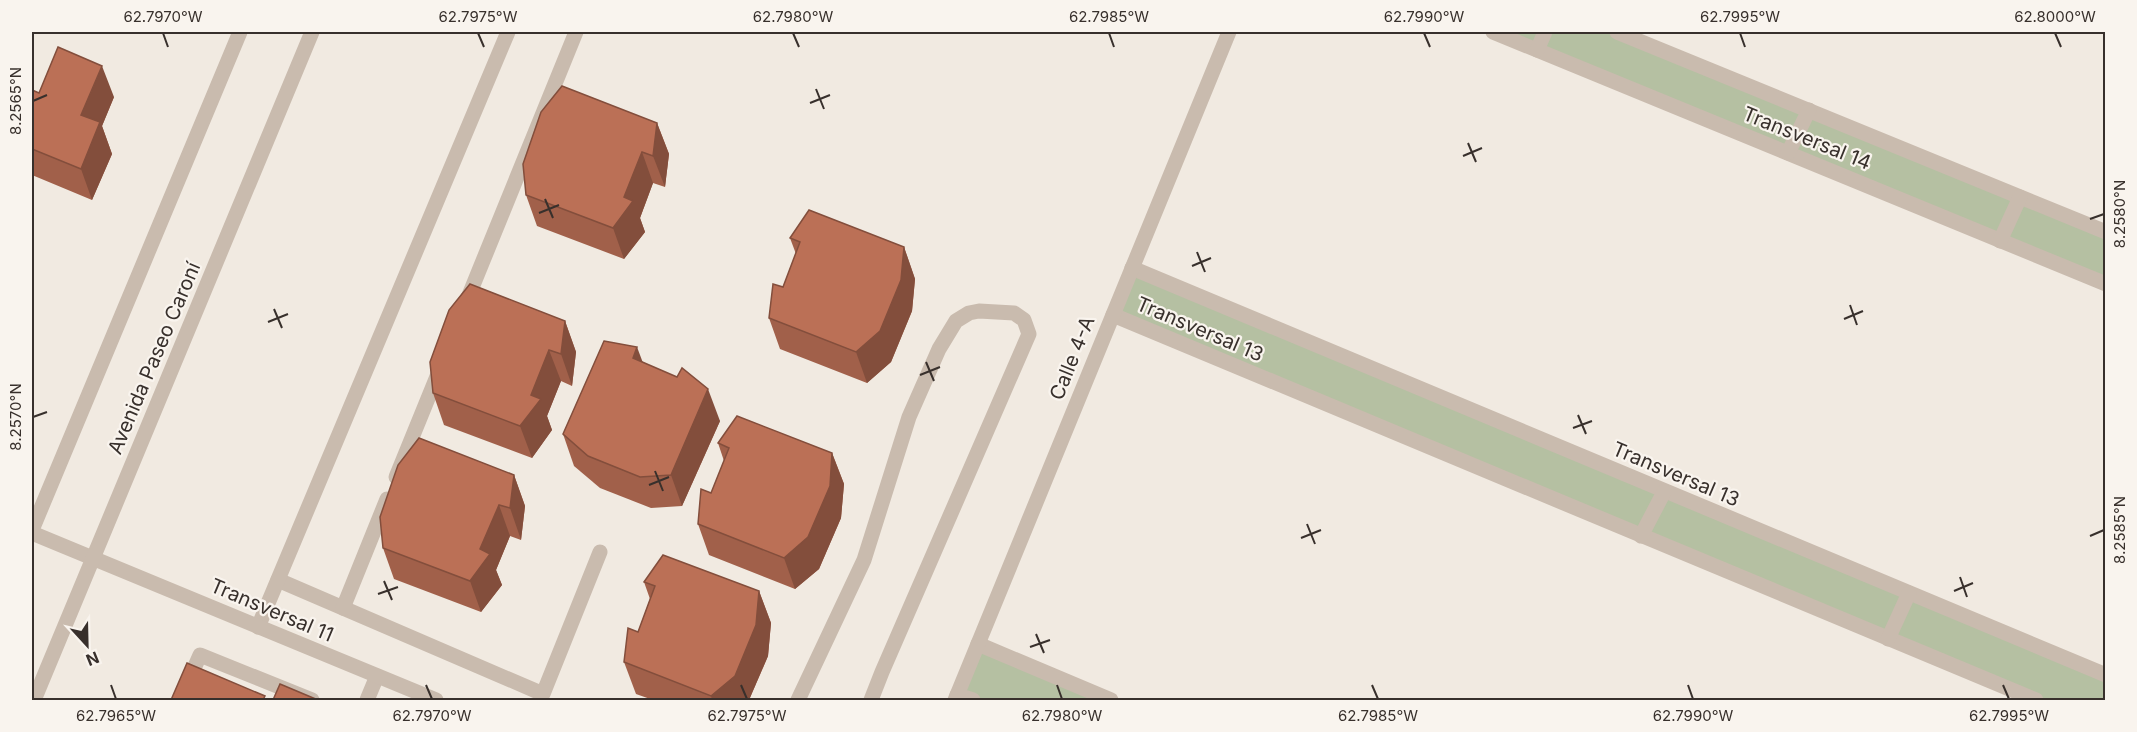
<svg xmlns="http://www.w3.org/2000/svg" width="2137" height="732" font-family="Inter,sans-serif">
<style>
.green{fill:#b5c0a2}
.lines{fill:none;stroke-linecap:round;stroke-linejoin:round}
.service{stroke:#c9bbae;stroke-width:15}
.minor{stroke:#c9bbae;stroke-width:15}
.tertiary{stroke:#c9bbae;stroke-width:15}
.wall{fill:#a1604a}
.shaded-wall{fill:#834e3c}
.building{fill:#bb7056;stroke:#834e3c;stroke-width:1.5}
.ticks{fill:none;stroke:#38302c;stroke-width:2}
.labels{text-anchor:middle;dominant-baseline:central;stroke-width:4.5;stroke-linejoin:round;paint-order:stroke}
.street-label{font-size:20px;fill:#38302c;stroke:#f9f4ee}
.neatline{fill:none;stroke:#38302c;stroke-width:2}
.ticks-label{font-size:15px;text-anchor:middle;fill:#38302c}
</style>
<rect width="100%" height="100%" fill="#f1eae1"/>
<g class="green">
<polygon points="1494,32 1617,32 2105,232 2105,284"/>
<polygon points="1130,269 2105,676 2105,700 2036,700 1112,315"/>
<polygon points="977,644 1111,700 975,700 957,693"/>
</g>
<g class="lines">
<g class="service">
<polyline points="465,305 576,32"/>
<polyline points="396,477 440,369"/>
<polyline points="278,580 543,694 600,552"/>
<polyline points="343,608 387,499"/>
<polyline points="258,627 508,32"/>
<polyline points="180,700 200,655 312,700"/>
<polyline points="367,700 377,676"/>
<polyline points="798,700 864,560 909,417 939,349 956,321 969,313 979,311 1014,313 1024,320 1029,334 882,672 871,700"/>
</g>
<g class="minor">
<polyline points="1493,32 2106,284"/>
<polyline points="1617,32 2106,232"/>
<polyline points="1537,50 1545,32"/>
<polyline points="1788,153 1809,110"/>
<polyline points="2000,241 2020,197"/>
<polyline points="1132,268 2106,675"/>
<polyline points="1113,315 2036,700"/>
<polyline points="32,533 436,700"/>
<polyline points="1641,536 1664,492"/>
<polyline points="1888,639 1909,593"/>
<polyline points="978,644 1111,700"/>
<polyline points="957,695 973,700"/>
<polyline points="955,700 1229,32"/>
</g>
<g class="tertiary">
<polyline points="32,530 240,32"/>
<polyline points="34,700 312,32"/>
</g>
</g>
<g class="wall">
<polygon points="32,90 39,93 114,97 102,126 112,154 92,200 32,175"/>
<polygon points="657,123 669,154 665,187 653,183 640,218 645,232 624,259 537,226 526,195"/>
<polygon points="790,238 904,247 915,279 912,311 891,362 867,383 780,349 769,318 783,287 796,254"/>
<polygon points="565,321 576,352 572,386 561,381 547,416 552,430 532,458 444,425 433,393"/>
<polygon points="643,362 720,421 682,506 651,508 600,488 574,466 563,434"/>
<polygon points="718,443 832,453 844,484 841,518 819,569 795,589 709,555 698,524 711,493 724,461"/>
<polygon points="514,475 525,506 521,540 510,536 496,570 502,585 481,612 394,579 383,548"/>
<polygon points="644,582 759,591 771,623 768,656 749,700 653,700 636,694 624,662 638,632 650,599"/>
</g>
<g class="shaded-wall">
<polygon points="102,66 114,97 102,126 112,154 92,200 81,169 81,115"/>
<polygon points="657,123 669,154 665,187 653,156"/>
<polygon points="642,152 653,183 640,218 645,232 624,259 613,228 624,197"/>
<polygon points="904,247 915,279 912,311 891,362 867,383 856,352"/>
<polygon points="565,321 576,352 572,386 561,354"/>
<polygon points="637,347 649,379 633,358"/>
<polygon points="549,350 561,381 547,416 552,430 532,458 520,426 531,395"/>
<polygon points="708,389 720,421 682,506 671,475"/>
<polygon points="832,453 844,484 841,518 819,569 795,589 784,558"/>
<polygon points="514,475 525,506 521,540 510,508"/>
<polygon points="499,505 510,536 496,570 502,585 481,612 470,581 480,549"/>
<polygon points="759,591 771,623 768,656 749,700 712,700 711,696"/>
</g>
<g class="building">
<polygon points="58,47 102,66 81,115 100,122 81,169 32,149 32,90 39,93"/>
<polygon points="562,86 657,123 653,156 642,152 624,197 633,201 613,228 526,195 523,164 541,112"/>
<polygon points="809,210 904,247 901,280 880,331 856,352 769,318 773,284 783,287 800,242 790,238"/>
<polygon points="470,284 565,321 561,354 549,350 531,395 541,399 520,426 433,393 430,362 449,310"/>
<polygon points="604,341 637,347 633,358 677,377 682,368 708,389 671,475 640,477 588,456 563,434"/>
<polygon points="737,416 832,453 830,486 808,537 784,558 698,524 701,489 711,493 729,448 718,443"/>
<polygon points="419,438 514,475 510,508 499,505 480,549 490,554 470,581 383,548 380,517 398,465"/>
<polygon points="663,555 759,591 756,625 735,676 711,696 624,662 628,628 638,632 655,586 644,582"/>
<polygon points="187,663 265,696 263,700 171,700"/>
<polygon points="280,684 318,700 273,700"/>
</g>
<path class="ticks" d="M163,33L168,47M478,33L484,47M793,33L799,47M1109,33L1114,47M1424,33L1430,47M1740,33L1745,47M2055,33L2061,47M816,89L824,109M33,101L47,95M810,103L830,95M1468,143L1476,162M1463,156L1482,148M545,199L553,218M539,213L559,205M2090,219L2104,214M1197,252L1205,272M1192,266L1211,258M1850,305L1857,325M274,309L282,328M1844,319L1863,311M268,322L288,314M926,362L934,381M920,375L940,367M1578,415L1586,434M33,417L47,412M1573,428L1592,421M655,471L663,491M649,485L669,477M1307,524L1315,544M2090,536L2104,530M1301,538L1321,530M1960,577L1967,597M384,581L392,600M1954,591L1973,583M378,594L398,587M1036,634L1044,653M1030,647L1050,640M111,685L116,699M426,685L432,699M741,685L747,699M1057,685L1062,699M1372,685L1378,699M1688,685L1693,699M2003,685L2009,699"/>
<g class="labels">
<g class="street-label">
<text transform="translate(1807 138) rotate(22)">Transversal 14</text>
<text transform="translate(1200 329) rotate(23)">Transversal 13</text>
<text transform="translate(154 358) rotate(-67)">Avenida Paseo Caroní</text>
<text transform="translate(1072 358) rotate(-68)">Calle 4-A</text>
<text transform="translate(1676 474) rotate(23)">Transversal 13</text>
<text transform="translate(272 610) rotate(23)">Transversal 11</text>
</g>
</g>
<rect width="2137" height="732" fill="none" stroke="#f9f4ee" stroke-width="66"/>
<g transform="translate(87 645) rotate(158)" stroke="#f9f4ee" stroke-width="4.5" paint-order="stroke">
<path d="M0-4.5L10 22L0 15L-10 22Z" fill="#38302c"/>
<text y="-9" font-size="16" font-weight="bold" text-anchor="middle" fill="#38302c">N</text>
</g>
<rect x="33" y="33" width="2071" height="666" class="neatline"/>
<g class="ticks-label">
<text x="163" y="22">62.7970°W</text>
<text x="478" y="22">62.7975°W</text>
<text x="793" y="22">62.7980°W</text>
<text x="1109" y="22">62.7985°W</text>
<text x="1424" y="22">62.7990°W</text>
<text x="1740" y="22">62.7995°W</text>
<text x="2055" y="22">62.8000°W</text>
<text transform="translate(16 101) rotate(-90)" y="5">8.2565°N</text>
<text transform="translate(2120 214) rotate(-90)" y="5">8.2580°N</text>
<text transform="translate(16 417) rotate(-90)" y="5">8.2570°N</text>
<text transform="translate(2120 530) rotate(-90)" y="5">8.2585°N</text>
<text x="116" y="721">62.7965°W</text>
<text x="432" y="721">62.7970°W</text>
<text x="747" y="721">62.7975°W</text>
<text x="1062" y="721">62.7980°W</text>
<text x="1378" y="721">62.7985°W</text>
<text x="1693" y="721">62.7990°W</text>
<text x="2009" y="721">62.7995°W</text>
</g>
</svg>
